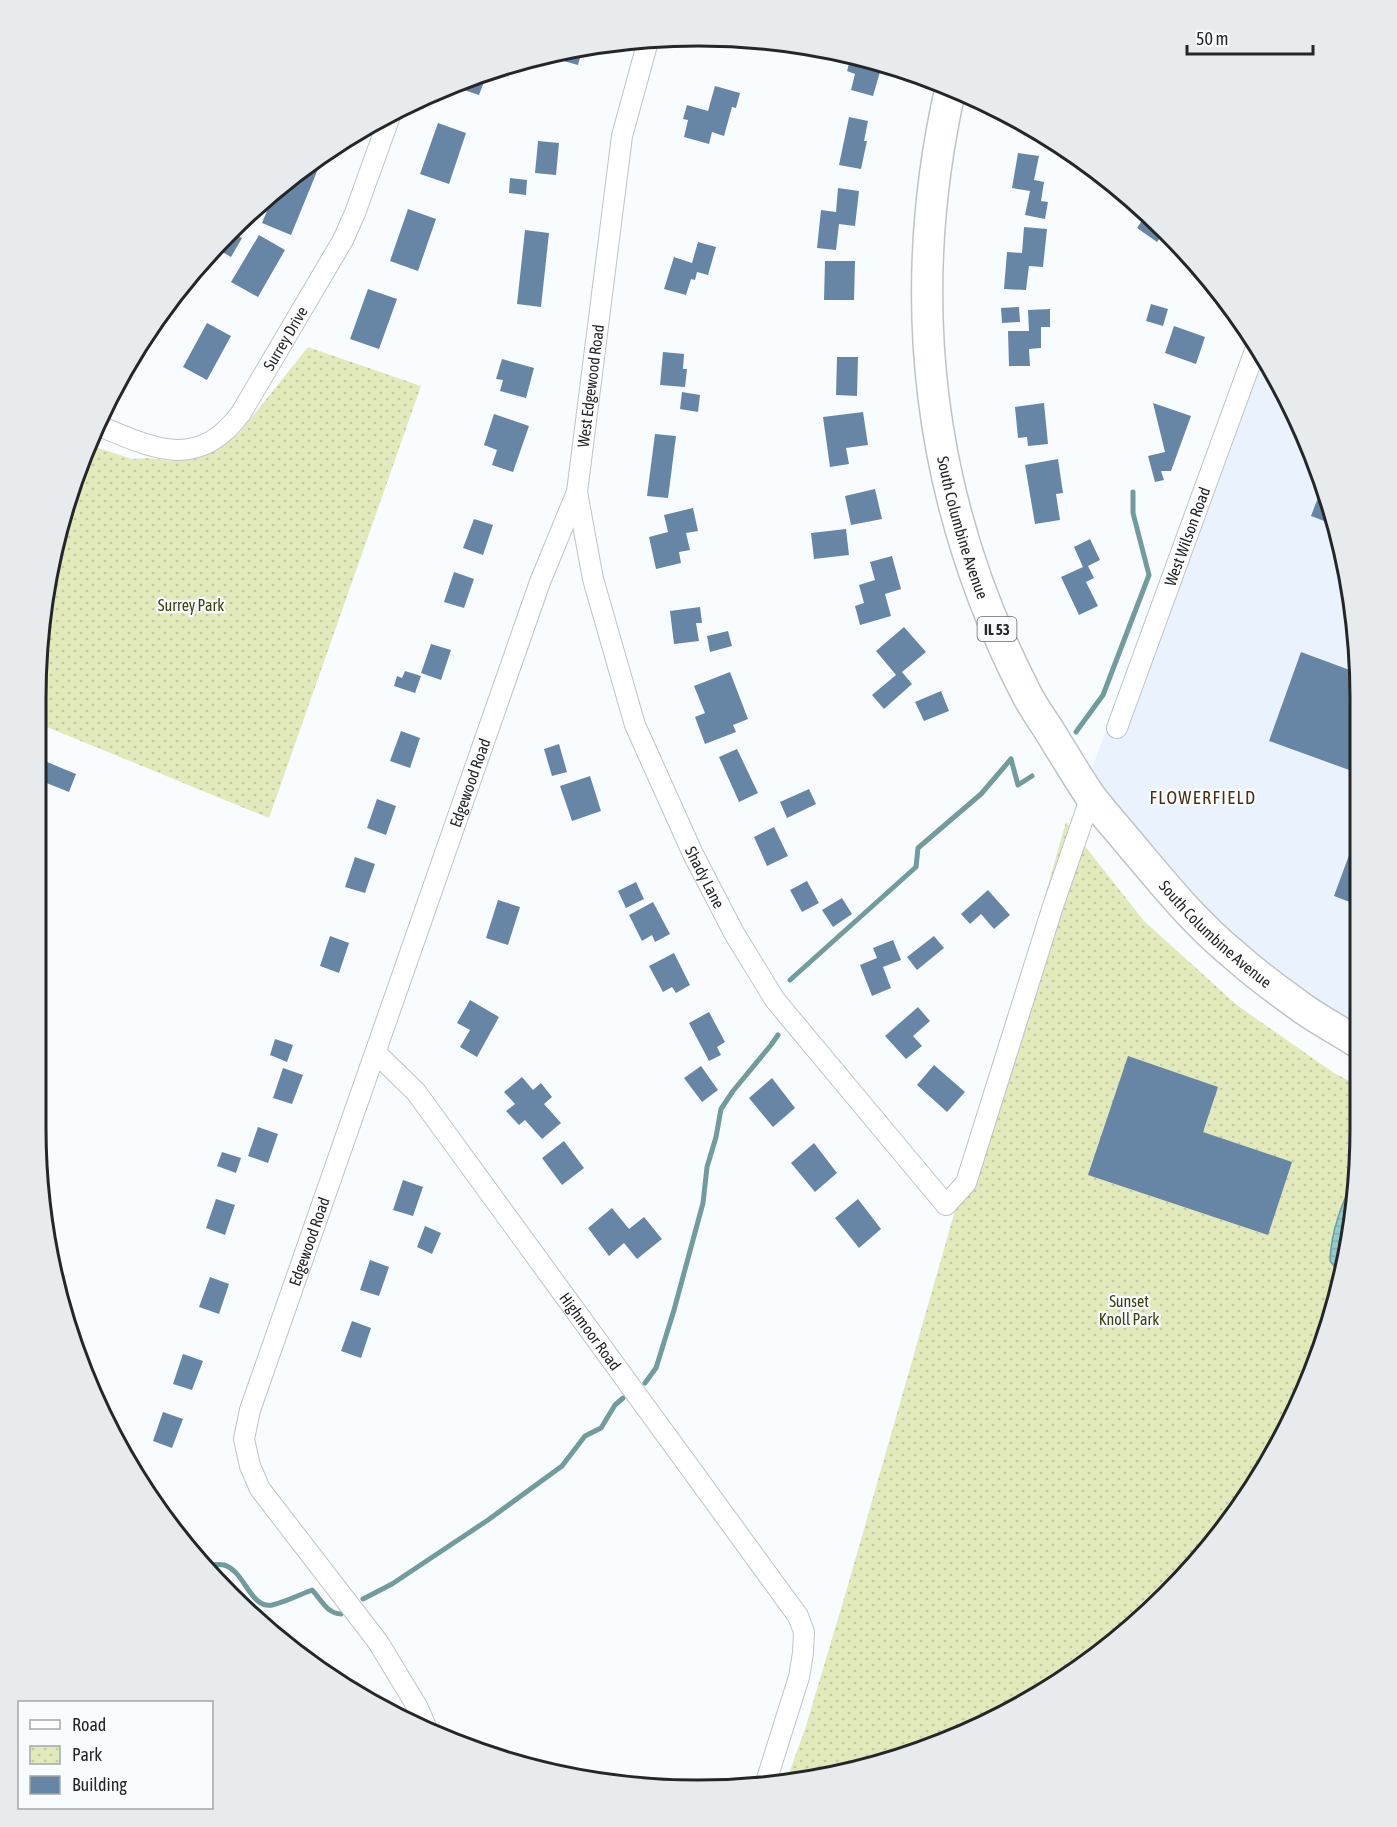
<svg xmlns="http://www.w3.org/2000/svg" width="1397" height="1827" font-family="'Asap Condensed',sans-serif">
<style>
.built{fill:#eaf3fd}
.park{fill:url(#park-dots)}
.water{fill:url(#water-rules);stroke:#719b9c;stroke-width:1.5}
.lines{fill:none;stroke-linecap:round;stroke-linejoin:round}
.stream{stroke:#719b9c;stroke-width:5}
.building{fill:#6786a6}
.minor-casing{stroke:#bfc3c7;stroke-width:22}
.primary-casing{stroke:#bfc3c7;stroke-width:33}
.minor{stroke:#fff;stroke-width:20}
.primary{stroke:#fff;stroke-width:30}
.labels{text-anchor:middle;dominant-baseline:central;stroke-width:4.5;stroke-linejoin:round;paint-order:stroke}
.shield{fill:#f9fcfe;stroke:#656668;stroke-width:1.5}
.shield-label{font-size:15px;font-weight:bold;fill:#252628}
.street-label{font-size:16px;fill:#252628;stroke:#f9fcfe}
.park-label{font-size:16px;fill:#3b3f0a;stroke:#f9fcfe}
.neighbourhood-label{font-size:18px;letter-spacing:1.5px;fill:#492f0e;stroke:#f9fcfe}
.rim{fill:none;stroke:#252628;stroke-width:3}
</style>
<defs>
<pattern id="park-dots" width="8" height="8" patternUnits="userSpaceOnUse" patternTransform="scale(1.5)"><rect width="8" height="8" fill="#e2e9bb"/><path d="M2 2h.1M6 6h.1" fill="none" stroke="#c2c8a1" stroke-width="1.8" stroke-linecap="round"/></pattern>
<pattern id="water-rules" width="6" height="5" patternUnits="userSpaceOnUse" patternTransform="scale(1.5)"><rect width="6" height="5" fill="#92cdce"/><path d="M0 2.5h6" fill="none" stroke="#7eb0b1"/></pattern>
</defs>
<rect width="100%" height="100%" fill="#f9fcfe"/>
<polygon class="built" points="1252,337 1326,485 1355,612 1355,1023 1314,1004 1235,941 1165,871 1089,776"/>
<g class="park">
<polygon points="308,347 421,386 269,818 37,723 37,656 59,527 89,445 132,459 149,458 170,461 190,460 209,453 226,443 240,432"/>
<polygon points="1066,822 1144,921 1238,1006 1334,1073 1355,1084 1355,1215 1311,1382 1250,1496 1167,1597 1066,1680 991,1723 870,1768 787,1779 806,1726 848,1585"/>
</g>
<path class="water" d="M1355,1176V1215L1341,1269L1334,1266L1330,1261C1331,1231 1342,1203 1355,1176Z"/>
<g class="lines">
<g class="stream">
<polyline points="1076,732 1103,695 1149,575 1133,513 1133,492"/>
<polyline points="790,980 916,867 918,848 981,794 1011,759 1018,785 1032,776"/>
<polyline points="645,1383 656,1368 674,1310 703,1203 707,1167 716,1137 721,1109 733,1091 771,1045 778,1035"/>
<path d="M210,1565C214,1565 220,1564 224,1565C245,1571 250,1609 272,1605C285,1602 299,1595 312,1590C321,1599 327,1614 341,1614"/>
<polyline points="363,1599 392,1584 488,1520 562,1466 585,1436 601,1428 615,1405 623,1398"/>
</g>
</g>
<g class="building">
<polygon points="583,47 578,65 556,59 558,52"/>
<polygon points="851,56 882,65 873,96 851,90 855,74 847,71"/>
<polygon points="487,74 479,95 449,85 454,84"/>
<polygon points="715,86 740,93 736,108 732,107 724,136 712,132 709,144 684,137 688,120 683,119 687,105 708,111"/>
<polygon points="849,117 868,121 864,141 867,141 861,169 839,165"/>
<polygon points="438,123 466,133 449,184 420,174"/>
<polygon points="538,141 559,143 556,175 535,173"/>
<polygon points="1018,153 1039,156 1034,180 1044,182 1041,201 1048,202 1045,219 1025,215 1030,191 1012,188"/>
<polygon points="309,165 318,169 291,235 262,223 274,194"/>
<polygon points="510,178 527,180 526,195 509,193"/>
<polygon points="838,188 859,191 855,226 839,224 836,250 817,248 821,210 836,212"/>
<polygon points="408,209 436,219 418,271 390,261"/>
<polygon points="1147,213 1166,230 1157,242 1137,228"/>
<polygon points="1024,227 1047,229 1043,267 1029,266 1026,290 1004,289 1007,252 1022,253"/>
<polygon points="525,230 549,233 541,307 517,304"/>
<polygon points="229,231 242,238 231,257 217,249"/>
<polygon points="259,235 285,250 258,297 231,282"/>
<polygon points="698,242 716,247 708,275 697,272 695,280 691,279 686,295 664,289 674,257 692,263"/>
<polygon points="825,261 855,261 854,300 824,300"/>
<polygon points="368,289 397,299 379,349 350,339"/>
<polygon points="1151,304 1168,309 1163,326 1146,321"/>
<polygon points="1019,307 1020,322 1002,323 1001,308"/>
<polygon points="1050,309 1050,327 1041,327 1041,348 1029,349 1030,366 1009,366 1008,331 1029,331 1028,310"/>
<polygon points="207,323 231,336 207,380 183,367"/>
<polygon points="1174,326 1205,337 1196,364 1165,353"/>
<polygon points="663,352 684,354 683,369 687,369 685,387 660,385"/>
<polygon points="837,357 858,357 857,396 836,395"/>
<polygon points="502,359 534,368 526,398 500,391 503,380 496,379"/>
<polygon points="682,392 700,395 698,412 680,409"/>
<polygon points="1044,403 1048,444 1028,446 1027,437 1018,438 1015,407"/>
<polygon points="1153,403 1191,416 1171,471 1161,471 1164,480 1155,482 1148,456 1165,452"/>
<polygon points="863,412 868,445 846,448 849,464 830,467 823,417"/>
<polygon points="494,414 529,426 513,472 492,465 497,450 484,445"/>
<polygon points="655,434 676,436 668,498 647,496"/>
<polygon points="1058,459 1063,493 1056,494 1060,520 1035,524 1025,465"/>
<polygon points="1324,482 1326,485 1335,525 1311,516"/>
<polygon points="875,489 882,519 851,525 845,496"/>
<polygon points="693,508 698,531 686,533 690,550 679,552 681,563 656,569 649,537 668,532 664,515"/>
<polygon points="474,519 493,525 483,555 463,548"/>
<polygon points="846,529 849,555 814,559 811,533"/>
<polygon points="1090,539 1100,560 1088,566 1094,578 1086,582 1098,606 1079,615 1061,577 1083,567 1074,547"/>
<polygon points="892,556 901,589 885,594 891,616 860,625 855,606 864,603 859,585 875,580 870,562"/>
<polygon points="454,572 474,579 464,608 444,602"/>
<polygon points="700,607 702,623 696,623 699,641 674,644 670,611"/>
<polygon points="904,627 926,652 902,672 912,684 884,709 872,695 896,675 876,651"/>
<polygon points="728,631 732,646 710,652 707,636"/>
<polygon points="431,644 451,650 441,680 421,673"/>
<polygon points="1301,652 1355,672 1355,780 1352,771 1269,741"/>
<polygon points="405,671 421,676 415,693 394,686 397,676 402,678"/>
<polygon points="730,672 748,719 733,725 736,732 705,744 695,717 705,713 694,686"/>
<polygon points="941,691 949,711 924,721 915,702"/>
<polygon points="401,731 420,738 410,768 390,761"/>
<polygon points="559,744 567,772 552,776 544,749"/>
<polygon points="737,749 758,793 739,802 719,757"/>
<polygon points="47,762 76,774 69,792 39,780"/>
<polygon points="590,776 601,811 572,821 560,786"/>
<polygon points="809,789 816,804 787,818 780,802"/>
<polygon points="377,799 396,806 386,835 367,828"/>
<polygon points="774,827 788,856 767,866 754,837"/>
<polygon points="1355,839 1355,904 1334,896"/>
<polygon points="355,857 375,864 365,893 345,887"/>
<polygon points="807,881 819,903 802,912 790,890"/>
<polygon points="636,882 644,899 626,908 618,891"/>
<polygon points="988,890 1010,915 994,929 981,914 970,924 961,914"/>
<polygon points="842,898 852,914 833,927 822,910"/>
<polygon points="498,900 520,907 508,945 486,938"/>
<polygon points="653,902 670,934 655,942 652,935 642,941 629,915"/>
<polygon points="330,936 349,943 339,973 320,966"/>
<polygon points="934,936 944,948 917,970 907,957"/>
<polygon points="893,940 901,960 883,967 891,988 872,996 860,965 877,958 873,948"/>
<polygon points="674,953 690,985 676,993 672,987 663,992 649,966"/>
<polygon points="470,1000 499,1017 477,1057 460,1047 470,1030 457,1023"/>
<polygon points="918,1007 930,1021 913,1036 922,1046 906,1059 885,1036"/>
<polygon points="709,1012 725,1042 717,1047 721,1055 709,1061 689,1023"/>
<polygon points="275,1039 293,1045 287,1062 270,1055"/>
<polygon points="1128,1056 1218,1087 1203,1132 1292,1162 1268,1235 1088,1175"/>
<polygon points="934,1065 965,1092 947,1112 917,1085"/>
<polygon points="701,1066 718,1090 702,1102 684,1078"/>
<polygon points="283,1068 303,1075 292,1104 273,1098"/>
<polygon points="522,1077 533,1090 541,1083 552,1097 544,1104 561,1123 542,1139 525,1120 519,1125 506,1111 515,1104 504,1092"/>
<polygon points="772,1078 795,1108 773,1127 749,1098"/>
<polygon points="258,1127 278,1134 268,1163 248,1156"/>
<polygon points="564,1141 584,1168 562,1185 542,1158"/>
<polygon points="814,1143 837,1173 815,1192 791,1163"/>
<polygon points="222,1152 241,1158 236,1173 217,1166"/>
<polygon points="403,1180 423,1187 413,1216 393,1210"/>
<polygon points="216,1199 235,1205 225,1235 206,1228"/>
<polygon points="858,1199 881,1229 859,1248 835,1218"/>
<polygon points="612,1208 629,1229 644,1217 662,1239 637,1259 624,1243 609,1256 588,1228"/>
<polygon points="425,1226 441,1233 432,1254 417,1247"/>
<polygon points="370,1260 389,1267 379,1296 360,1290"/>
<polygon points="210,1277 229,1284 219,1314 199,1307"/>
<polygon points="352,1321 371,1328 361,1358 341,1351"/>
<polygon points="183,1354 203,1361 192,1390 173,1384"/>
<polygon points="163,1412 183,1419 172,1448 153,1441"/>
</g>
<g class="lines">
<g class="minor-casing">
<g id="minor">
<path id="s1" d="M97,425C153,448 197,472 241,413L343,240L355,213L390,116"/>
<path id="s2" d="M577,492L593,579L635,725L693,854L734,933L775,1000L946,1205L966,1183L1053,906L1091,796"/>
<path id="s3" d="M1117,728L1257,345"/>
<path id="s4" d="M376,1053L416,1092L798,1616L804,1632L803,1653L799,1677L766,1782"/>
<path id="s5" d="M426,1727L418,1708L378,1642L260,1489L250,1466L244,1439L250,1410L540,582L577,492L622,136L648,41"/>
</g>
</g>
<g class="primary-casing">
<g id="primary">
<path id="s6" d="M951,86C903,296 927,501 1026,693C1035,711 1048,727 1058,745C1069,762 1079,780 1091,797C1103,813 1117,828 1130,844C1162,882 1194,922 1233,954C1252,971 1273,987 1294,1002C1313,1017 1335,1028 1355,1041"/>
</g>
</g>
<use href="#minor" class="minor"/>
<use href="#primary" class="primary"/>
</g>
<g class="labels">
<rect class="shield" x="977.5" y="617" width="39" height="24" rx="4.5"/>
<g class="shield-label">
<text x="997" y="629">IL 53</text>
</g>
<g class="street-label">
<text stroke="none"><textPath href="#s1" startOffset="248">Surrey Drive</textPath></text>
<text stroke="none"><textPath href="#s5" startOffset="1455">West Edgewood Road</textPath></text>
<text stroke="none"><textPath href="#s6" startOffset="447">South Columbine Avenue</textPath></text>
<text stroke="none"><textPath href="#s3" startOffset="204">West Wilson Road</textPath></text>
<text stroke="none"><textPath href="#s5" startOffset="1038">Edgewood Road</textPath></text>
<text stroke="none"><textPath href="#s2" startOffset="408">Shady Lane</textPath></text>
<text stroke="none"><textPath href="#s6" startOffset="933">South Columbine Avenue</textPath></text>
<text stroke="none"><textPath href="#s5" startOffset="552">Edgewood Road</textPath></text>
<text stroke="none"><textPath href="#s4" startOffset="352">Highmoor Road</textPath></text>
</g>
<g class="park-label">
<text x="191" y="605">Surrey Park</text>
<text x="1129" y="1301">Sunset<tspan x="1129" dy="18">Knoll Park</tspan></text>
</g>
<g class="neighbourhood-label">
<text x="1203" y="797">FLOWERFIELD</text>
</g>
</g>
<path d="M0 0H1397V1827H0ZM698 46H698A652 652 0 0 1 1350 698V1128A652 652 0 0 1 698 1780H698A652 652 0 0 1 46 1128V698A652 652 0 0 1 698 46Z" fill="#e8ebed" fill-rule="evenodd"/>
<path class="rim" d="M698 46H698A652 652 0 0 1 1350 698V1128A652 652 0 0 1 698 1780H698A652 652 0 0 1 46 1128V698A652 652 0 0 1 698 46Z"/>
<rect x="18" y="1701" width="195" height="108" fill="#f9fcfe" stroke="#a4a6a8" stroke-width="1.5"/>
<rect x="30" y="1720" width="30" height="9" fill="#ffffff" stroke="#a4a6a8" stroke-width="1.5"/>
<text x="72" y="1731" font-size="18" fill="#252628">Road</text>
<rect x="30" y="1746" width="30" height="18" fill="url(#park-dots)" stroke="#a4a6a8" stroke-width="1.5"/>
<text x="72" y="1761" font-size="18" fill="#252628">Park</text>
<rect x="30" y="1776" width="30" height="18" fill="#6786a6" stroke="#a4a6a8" stroke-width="1.5"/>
<text x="72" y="1791" font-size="18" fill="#252628">Building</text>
<path d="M1187 45v9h126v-9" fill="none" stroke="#252628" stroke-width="3"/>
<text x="1196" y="45" font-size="18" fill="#252628" stroke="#f9fcfe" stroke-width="4.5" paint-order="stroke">50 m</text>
</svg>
